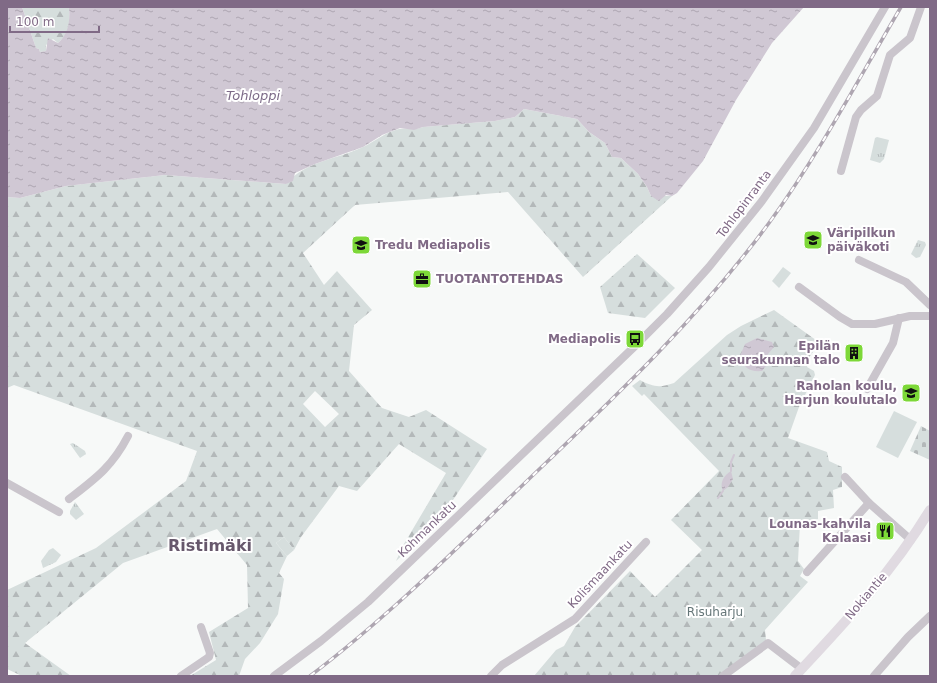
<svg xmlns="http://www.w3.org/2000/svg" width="937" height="683" font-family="'DejaVu Sans',sans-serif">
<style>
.grass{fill:url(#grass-tufts)}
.forest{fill:url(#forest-firs);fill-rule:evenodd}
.cemetery{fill:url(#cemetery-stones)}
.garden{fill:#d6dedd}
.water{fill:url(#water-ripples)}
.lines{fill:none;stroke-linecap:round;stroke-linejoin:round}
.stream{stroke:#d0c8d4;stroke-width:2}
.minor{stroke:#cac5cc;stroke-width:8}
.major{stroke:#e0dae1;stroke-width:10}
.rail-casing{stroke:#aea6b1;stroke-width:3.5}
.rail{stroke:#fff;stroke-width:2;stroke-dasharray:6;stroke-linecap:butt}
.labels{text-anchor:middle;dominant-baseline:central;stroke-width:4;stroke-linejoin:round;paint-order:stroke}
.street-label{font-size:12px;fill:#806a86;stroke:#fff}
.poi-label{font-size:12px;font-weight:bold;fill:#806a86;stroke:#fff;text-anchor:end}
.park-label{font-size:12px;fill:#657678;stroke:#fff}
.water-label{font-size:13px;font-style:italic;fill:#7d6b88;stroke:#fff}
.district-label{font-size:16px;font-weight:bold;fill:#67586c;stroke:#fff}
</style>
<defs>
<pattern id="grass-tufts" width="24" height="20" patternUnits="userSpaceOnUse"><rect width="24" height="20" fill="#d6dedd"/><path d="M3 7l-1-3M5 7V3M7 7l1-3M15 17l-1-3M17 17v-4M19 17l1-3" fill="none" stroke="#b3b8b9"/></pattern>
<pattern id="forest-firs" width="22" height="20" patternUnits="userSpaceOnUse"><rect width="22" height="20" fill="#d6dedd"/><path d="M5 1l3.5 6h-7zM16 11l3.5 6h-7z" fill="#b3b8b9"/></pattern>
<pattern id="cemetery-stones" width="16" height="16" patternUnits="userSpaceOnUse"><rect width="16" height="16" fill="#d6dedd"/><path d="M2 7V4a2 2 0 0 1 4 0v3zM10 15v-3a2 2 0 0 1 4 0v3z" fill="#b3b8b9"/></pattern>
<pattern id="water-ripples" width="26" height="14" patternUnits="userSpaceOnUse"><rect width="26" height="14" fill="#d0c8d4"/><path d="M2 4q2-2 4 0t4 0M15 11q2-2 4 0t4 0" fill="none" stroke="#aea6b2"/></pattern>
</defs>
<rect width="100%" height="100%" fill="#f7f9f8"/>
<g class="grass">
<polygon points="877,137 889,140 884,159 880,163 870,160 875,138"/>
<polygon points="918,240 925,242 926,245 920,257 916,258 911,254"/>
<polygon points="73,443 85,451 86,454 80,458 70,444"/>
<polygon points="75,502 84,514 76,520 70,514 70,511"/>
<polygon points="53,548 61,555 56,562 43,568 41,561 49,550"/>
</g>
<g class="forest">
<path d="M22,7H69C70,22 70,33 58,43L53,39L46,45V51L40,52L39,49L36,48Z"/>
<path d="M524,109L577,119L589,132L605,143L612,157L621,158L638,174L647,187L651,196H672L583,277L508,192L355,205L303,253L324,285L337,271L372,310L354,325L349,371L382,408L409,417L426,410L487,449L439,521L396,561L404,544L446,473L399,444L357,491L339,486L301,537L294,550L284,537L276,543L287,556L279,573L284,579L278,614L260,643L245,659L239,676H190L216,660L209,632L248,608L247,565L217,529L123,563L25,643L71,676H22L7,669V590L96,548L186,481L197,451L14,385L7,388V197L20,198L66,186L165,175L286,184C307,160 336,160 363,147C376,141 385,132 399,129C408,127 412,131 423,127L495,121L515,117ZM315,391L339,414L325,427L303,404Z"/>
<polygon points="637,254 675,288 645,318 608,313 600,287"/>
<path d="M774,310L820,343L810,356L807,367L814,371L815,375L799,407L788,438L827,452L829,461L842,467V487L833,490L834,508L818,511V519L800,524L798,561L804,569L800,576L808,582L765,630L766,640L719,676H534L556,650L564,646L575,627L630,571L655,597L702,550L671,520L719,471L644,394L642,396L632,386L640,380C653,387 660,388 674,383L727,335L741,326ZM767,354L763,360L740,356Z"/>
</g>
<polygon class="cemetery" points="921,426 930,431 930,460 910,451"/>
<g class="garden">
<polygon points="783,267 791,273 779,288 772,281"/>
<polygon points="894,411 917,422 898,458 876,447"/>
<polygon points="284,537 294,550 287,556 276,543"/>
</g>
<g class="water">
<path d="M7,7H22L36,48L39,49L40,52L46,51L48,38L58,43C69,33 70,21 69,7H804L772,43L736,100L703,161L677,193L672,196L666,195L659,201L651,196L647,187L638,174L621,158L612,157L605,143L589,132L577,119L524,109L515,117L495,121L423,127L414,130L400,128L382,135L363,147L315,164L295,173L293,181L286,184L165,175L66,186L20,198L7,197Z"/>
<path d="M757,338L772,342L774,347L763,360L766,366L762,371C749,372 744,368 740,356L745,344Z"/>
<path d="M731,471L733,479L728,487L723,491C719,483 724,475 731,471Z"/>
</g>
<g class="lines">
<g class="stream">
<polyline points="731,471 731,462 734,455"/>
<polyline points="718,498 723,491"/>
</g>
<g class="minor">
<polyline points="841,171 856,117 861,110 877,96 890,55 910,38 921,7"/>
<polyline points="859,260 906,282 930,305"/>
<polyline points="799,287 840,317 852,324 875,324 910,316 930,316"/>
<polyline points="867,389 893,343 899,318"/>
<polyline points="845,477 869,503 911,540"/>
<polyline points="7,483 59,512"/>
<path d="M69,499C95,479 112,467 128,436"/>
<polyline points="807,572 869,503"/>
<polyline points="181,676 209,657 210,653 201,627"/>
<polyline points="274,676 321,641 368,602 634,347 667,314 709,267 762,201 814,128 885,7"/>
<polyline points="491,676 502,665 575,619 646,542"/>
<polyline points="723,676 768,643 802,669"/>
<polyline points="874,676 908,637 930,616"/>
</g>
<path class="major" d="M795,676C844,624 893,571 930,510"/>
<g class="rail-casing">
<path id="rail" d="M310,676C388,617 458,547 528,480C613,399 699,318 769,223C819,154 858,80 901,7"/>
</g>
<use href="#rail" class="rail"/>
</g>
<defs>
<g id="school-square" transform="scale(1)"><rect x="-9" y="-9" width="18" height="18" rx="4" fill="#7dd838" stroke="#fff"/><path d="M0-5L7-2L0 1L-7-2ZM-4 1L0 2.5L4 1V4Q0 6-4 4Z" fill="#111"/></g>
<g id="office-square" transform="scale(1)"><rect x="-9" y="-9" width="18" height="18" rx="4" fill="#7dd838" stroke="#fff"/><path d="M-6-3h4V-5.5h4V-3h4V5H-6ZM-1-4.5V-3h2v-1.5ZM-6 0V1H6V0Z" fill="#111"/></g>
<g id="bus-square" transform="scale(1)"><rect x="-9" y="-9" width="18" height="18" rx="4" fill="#7dd838" stroke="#fff"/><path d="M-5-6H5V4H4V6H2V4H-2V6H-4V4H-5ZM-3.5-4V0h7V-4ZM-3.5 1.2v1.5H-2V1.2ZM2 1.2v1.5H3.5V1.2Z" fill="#111"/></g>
<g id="building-square" transform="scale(1)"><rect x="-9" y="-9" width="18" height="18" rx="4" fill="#7dd838" stroke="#fff"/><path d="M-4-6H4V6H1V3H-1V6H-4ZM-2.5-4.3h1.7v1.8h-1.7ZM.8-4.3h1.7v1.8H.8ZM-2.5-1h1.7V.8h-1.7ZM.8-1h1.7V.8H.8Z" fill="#111"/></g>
<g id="restaurant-square" transform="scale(1)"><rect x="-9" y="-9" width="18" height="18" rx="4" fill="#7dd838" stroke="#fff"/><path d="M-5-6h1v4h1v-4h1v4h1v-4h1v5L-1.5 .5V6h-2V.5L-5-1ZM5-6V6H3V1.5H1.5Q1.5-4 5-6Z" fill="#111"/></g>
</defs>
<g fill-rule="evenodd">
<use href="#school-square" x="813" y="240"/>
<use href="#school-square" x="361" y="245"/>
<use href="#office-square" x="422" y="279"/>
<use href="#bus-square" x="635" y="339"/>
<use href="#building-square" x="854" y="353"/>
<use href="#school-square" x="911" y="393"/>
<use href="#restaurant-square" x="885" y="531"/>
</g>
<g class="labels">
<g class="street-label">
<text transform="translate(744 204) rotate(-53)">Tohlopinranta</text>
<text transform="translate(427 529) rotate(-44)">Kohmankatu</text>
<text transform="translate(600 574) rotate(-47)">Kolismaankatu</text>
<text transform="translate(866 596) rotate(-50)">Nokiantie</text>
</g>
<g class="poi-label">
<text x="827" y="233" text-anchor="start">Väripilkun<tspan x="827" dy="14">päiväkoti</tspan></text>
<text x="375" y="245" text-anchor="start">Tredu Mediapolis</text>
<text x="436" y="279" text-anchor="start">TUOTANTOTEHDAS</text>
<text x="621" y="339">Mediapolis</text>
<text x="840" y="346">Epilän<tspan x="840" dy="14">seurakunnan talo</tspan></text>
<text x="897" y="386">Raholan koulu,<tspan x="897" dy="14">Harjun koulutalo</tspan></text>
<text x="871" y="524">Lounas-kahvila<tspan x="871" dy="14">Kalaasi</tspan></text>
</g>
<g class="park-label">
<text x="715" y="612">Risuharju</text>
</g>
<g class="water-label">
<text x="253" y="95">Tohloppi</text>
</g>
<g class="district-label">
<text x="210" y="545">Ristimäki</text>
</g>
</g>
<rect width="937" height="683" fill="none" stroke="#806a86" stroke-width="16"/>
<path d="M10 26v6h89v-6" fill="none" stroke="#806a86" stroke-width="2"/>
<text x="16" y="26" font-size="12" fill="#806a86" stroke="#ffffff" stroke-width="3" paint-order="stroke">100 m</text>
</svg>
